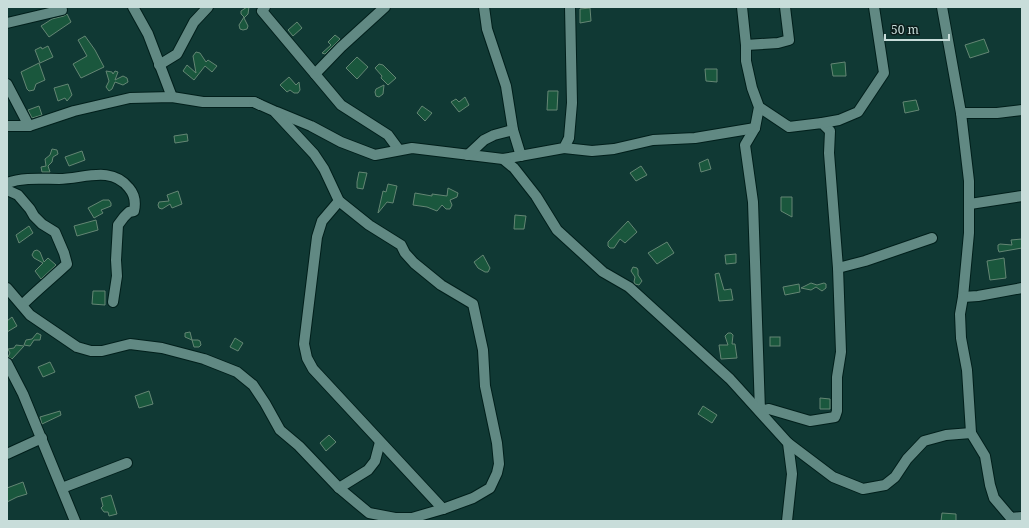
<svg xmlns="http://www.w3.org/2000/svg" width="1029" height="528" font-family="'Noto Serif',serif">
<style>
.building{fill:#1a573d;stroke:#648674}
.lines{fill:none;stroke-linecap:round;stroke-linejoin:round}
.street-casing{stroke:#011f1b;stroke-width:12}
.street{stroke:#618983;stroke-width:10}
</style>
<rect width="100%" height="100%" fill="#103934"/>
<g class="building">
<polygon points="247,7 249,7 248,14 244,18 248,26 247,29 243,30 240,29 239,25 244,17 241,14 241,11"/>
<polygon points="590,8 591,21 580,23 580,9"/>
<polygon points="67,14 71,22 49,37 41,26 52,19 64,16"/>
<polygon points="297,22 302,28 293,36 288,30"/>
<polygon points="335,35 340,39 325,54 322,53 331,45 328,42"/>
<polygon points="85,36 95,50 104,67 81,78 73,64 87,56 78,40"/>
<polygon points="984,39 989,52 970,58 965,45"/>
<polygon points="48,46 53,57 40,63 35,50 41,47 42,49"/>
<polygon points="196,52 200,53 206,62 208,60 217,66 212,72 205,66 194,80 183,71 187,65 196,73 193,56"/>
<polygon points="357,57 368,67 357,79 346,68"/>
<polygon points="845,62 846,76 833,76 831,64"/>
<polygon points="39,63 45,80 36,84 34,90 29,91 27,89 21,72"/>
<polygon points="379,64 383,65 396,78 388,85 381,78 382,76 375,68"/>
<polygon points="705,69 717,69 717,82 706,81"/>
<polygon points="106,71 112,72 113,74 115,71 118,72 115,80 123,76 127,78 128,82 123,85 115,82 112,89 109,91 106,87 109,81"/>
<polygon points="289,77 296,85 299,82 300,90 298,93 294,93 290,90 287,92 280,85"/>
<polygon points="68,84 72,95 67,101 65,98 58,101 54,88"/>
<polygon points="384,85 383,94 379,97 376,96 375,92 376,89"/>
<polygon points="548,91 558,91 557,110 547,110"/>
<polygon points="465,97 469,105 459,112 451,102 456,99 459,102"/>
<polygon points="916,100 919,110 905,113 903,102"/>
<polygon points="39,106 42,115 32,118 28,110"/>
<polygon points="422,106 432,113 425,121 417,113"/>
<polygon points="187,134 188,141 175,143 174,136"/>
<polygon points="52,149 57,150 58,154 53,157 52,162 48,166 50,172 42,172 41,167 46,166 45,159 50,155"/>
<polygon points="82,151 85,160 69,166 65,157"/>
<polygon points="708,159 711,169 701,172 699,163"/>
<polygon points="641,166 647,175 636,181 630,173"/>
<polygon points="359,172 367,173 363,189 357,188 357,182"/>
<polygon points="388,184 397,186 393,203 387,202 378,213 383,191 386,192"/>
<polygon points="448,188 458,193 457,197 450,200 452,205 450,209 446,209 442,205 437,211 427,207 413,205 415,193 432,196 432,194 447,196"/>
<polygon points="178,191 182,204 172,208 170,204 162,209 159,208 158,205 159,202 169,201 167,195"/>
<polygon points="781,197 792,197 792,217 781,211"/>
<polygon points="103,200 109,200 111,203 111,206 101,210 103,213 94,218 88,208"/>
<polygon points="515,215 526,216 524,229 514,229"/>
<polygon points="96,220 98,230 77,236 74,226"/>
<polygon points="628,221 637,232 625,243 620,239 614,248 610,248 608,246 608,242"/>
<polygon points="29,226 33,233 19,243 16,235"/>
<polygon points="1022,239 1022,248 999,252 998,249 998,245 1000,244 1012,245 1011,240"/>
<polygon points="667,242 674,253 657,264 648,253"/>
<polygon points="37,250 40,252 44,262 48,258 56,265 41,279 35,271 43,263 34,258 32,255 34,251"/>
<polygon points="736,254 736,263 726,264 725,255"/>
<polygon points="483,255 490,268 488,272 485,272 478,268 474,262"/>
<polygon points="1004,258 1006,278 990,280 987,261"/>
<polygon points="633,267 637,268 638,270 638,275 642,281 639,285 635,284 634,282 635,277 631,271"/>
<polygon points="719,273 724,290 731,289 733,300 719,301 715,274"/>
<polygon points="811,283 817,285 824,283 826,284 826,288 822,291 816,287 811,290 801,288"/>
<polygon points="799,284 800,292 785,295 783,287"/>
<polygon points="93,291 105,291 105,305 92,304"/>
<polygon points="12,317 17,326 7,332 7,321"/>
<polygon points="190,332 192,340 198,340 200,341 201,345 199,347 194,347 192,340 185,337 185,333"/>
<polygon points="37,333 41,335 40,340 34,340 30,346 24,345 26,340 32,339"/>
<polygon points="728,333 731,333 733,335 732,344 735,344 737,358 721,359 719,345 728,345 725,336"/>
<rect x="770" y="337" width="10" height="9"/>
<polygon points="235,338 243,343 238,351 230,347"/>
<polygon points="16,345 24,346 12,359 8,357 10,353 8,349 14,348"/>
<polygon points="50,362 55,372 43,377 38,367"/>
<polygon points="149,391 153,404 139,408 135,396"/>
<polygon points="820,398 830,399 830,409 820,409"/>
<polygon points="703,406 717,415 712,423 698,414"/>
<polygon points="60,411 61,415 42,424 40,417"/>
<polygon points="329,435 336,442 326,451 320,443"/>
<polygon points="23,482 27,494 17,497 7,502 7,488"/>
<polygon points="111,495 117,514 109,516 108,512 104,512 101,508 103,506 101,498"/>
<polygon points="942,513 956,514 956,521 941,521"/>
</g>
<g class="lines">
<g class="street-casing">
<g id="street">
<polyline points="133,7 148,34 172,97"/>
<polyline points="265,7 262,11 341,105 388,135 399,150"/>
<polyline points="484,7 487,29 506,86 513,130 521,156"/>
<polyline points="742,7 746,45 746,61 752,88 759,107 755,128 745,145 753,202 760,411 769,409 810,421 835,417 837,411 837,377 841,352 838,268 829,153 830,131 822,123 789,127 759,107"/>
<polyline points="942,7 961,113 969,181 969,233 963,297 960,314 961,338 967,370 971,433 985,456 990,485 994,498 1011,518 1022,517"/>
<polyline points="7,23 62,10"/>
<polyline points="746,45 778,43 789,40 785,7"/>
<polyline points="159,65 177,54 194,22 208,7"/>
<polyline points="315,74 341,47 385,7"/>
<polyline points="7,84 29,126"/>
<polyline points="277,112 311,126 341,142 375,155 412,148 503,159 564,148 569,138 572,103 570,7"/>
<polyline points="961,113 997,113 1022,110"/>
<polyline points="822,123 839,120 858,112 884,73 874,7"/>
<polyline points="7,126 29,126 74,111 130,98 172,97 203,102 254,102 260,105"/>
<polyline points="564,148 592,151 614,149 653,140 695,138 755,128"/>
<polyline points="468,155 484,140 494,135 513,130"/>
<polyline points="503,159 514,168 536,196 557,230 603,272 629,287 730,379 788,443 792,474 787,521"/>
<path d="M7,183C24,177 42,179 59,179C83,179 111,165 129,188C135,195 136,202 134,211L129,212L124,217L118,225L116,260L117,276L113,302"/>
<path d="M7,190L18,195L30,209L34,216L42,224L55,232L64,253L67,264C52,278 36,291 22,305"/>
<polyline points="339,201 322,221 317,237 304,344 307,358 313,369 443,509"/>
<polyline points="970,204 1022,196"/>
<polyline points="838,268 865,261 932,238"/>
<polyline points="7,288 30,315 77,347 91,351 102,351 130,344 162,348 204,359 237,372 253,385 265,403 280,430 299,446 339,488 369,513 395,518 412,518 443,509 473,498 490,488 497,473 499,464 497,443 485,386 483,350 473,304 441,285 414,263 405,253 401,245 369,225 339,201 324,169 314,154 274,111 254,102"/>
<polyline points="963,297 978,296 1022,288"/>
<polyline points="7,363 23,394 75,521"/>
<polyline points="788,443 833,477 863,489 885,485 895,477 907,459 924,441 946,435 971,433"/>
<polyline points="7,454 42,438"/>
<polyline points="62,488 127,463"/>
<polyline points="339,488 368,470 375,461 380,442"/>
</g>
</g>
<use href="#street" class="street"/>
</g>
<rect width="1029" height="528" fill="none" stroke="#c8ddda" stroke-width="16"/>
<path d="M885 34v6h64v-6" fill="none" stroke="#c8ddda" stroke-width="2"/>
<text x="891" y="34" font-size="12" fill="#c8ddda" stroke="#0c1d1b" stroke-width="3" paint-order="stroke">50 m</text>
</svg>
